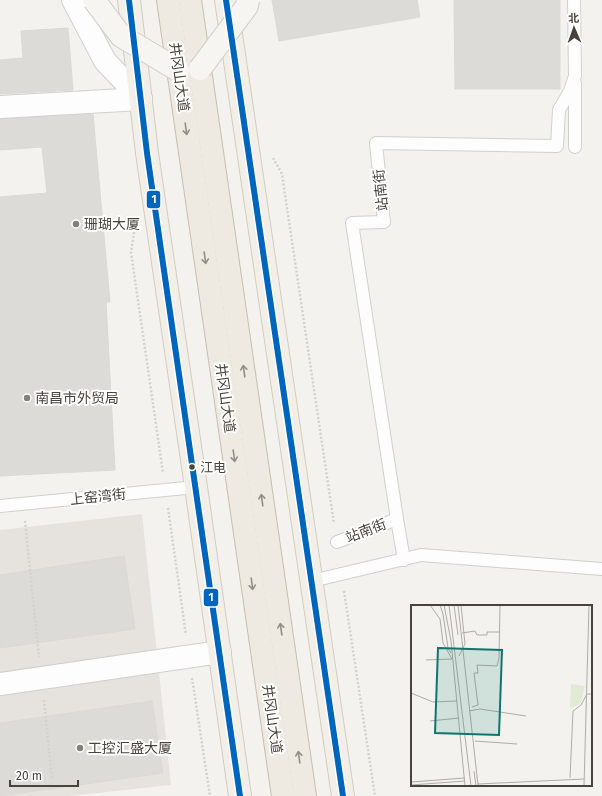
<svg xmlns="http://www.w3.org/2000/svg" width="602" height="796" font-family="'Fira Sans','Noto Sans SC',sans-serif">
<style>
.residential{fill:#e6e3de}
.building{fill:#dcdbd8;stroke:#dbd9d5}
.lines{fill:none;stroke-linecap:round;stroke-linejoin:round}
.service-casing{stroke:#d1d0cc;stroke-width:14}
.minor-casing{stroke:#d1d0cc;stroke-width:24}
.primary-casing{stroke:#d3cdbf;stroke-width:24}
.trunk-casing{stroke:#c8beae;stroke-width:24}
.path{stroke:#d3d2cd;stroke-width:2.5;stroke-dasharray:2 2;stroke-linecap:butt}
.service{stroke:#fdfdfd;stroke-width:12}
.minor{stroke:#fdfdfd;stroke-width:22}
.primary{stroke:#f1efe7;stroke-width:22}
.trunk{stroke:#eeeae2;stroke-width:22}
.secondary-bridge-casing{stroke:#d1cfc7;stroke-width:24;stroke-linecap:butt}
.secondary-bridge{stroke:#f7f5f2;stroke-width:22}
.bus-1-casing{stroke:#fff;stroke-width:9}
.bus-1{stroke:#0065bd;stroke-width:6}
.oneway{stroke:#938f86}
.poi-dot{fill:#84817a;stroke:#fff;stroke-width:1.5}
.bus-dot{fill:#49443b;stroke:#fff;stroke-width:1.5}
.labels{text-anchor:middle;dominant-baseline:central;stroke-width:4;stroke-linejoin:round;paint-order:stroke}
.bus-label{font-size:13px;fill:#49443b;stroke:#fff;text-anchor:start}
.street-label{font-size:14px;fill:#49443b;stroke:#fff}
.poi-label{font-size:14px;fill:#49443b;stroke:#fff;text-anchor:start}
.inset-road{fill:none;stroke:#afaca7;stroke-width:1}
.view{fill:#0f766e;fill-opacity:0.15;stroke:#0f766e;stroke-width:2}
.inset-edge{fill:none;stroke:#49443b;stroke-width:2}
.line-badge{stroke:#fff;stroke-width:1.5}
.badge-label{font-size:11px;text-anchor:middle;font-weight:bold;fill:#fff}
</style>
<rect width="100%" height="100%" fill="#f3f2ef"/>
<polygon class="residential" points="142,514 171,785 70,796 0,796 0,530"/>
<g class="building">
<polygon points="272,0 417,0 420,17 279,41"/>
<polygon points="454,0 560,0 560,89 455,89"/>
<polygon points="68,28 73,90 0,94 0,60 23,58 21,31"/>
<polygon points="93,114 110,302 106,302 115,470 0,476 0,197 47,193 42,147 0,150 0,119"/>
<polygon points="124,556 135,629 0,648 0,575"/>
<polygon points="152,701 163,773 0,796 0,723"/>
</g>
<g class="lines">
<g class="service-casing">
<g id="service">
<polyline points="575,147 575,83"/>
<polyline points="0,506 196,487"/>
<polyline points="397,519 404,560"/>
<polyline points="337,542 397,519 352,223 384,222 376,143 557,146 559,110 570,91 575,76 574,0"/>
<polyline points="312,581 421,555 602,569"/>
</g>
</g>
<g class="minor-casing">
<g id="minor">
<polyline points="73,0 105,61 141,99"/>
<polyline points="0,107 141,99"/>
<polyline points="0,684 220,652"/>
</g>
</g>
<g class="primary-casing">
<g id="primary">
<polyline points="129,0 147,153 196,487 240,796"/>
<polyline points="226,0 343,796"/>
</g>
</g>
<g class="trunk-casing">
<g id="trunk">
<polyline points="168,0 283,796"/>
<polyline points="190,0 305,796"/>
</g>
</g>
<g class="path">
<polyline points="273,158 282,174 334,524"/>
<polyline points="134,232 131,252 163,473"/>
<polyline points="168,508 186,635"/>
<polyline points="25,521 39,657"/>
<polyline points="344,591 375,796"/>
<polyline points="192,678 210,796"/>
<polyline points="44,700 52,780"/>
</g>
<use href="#service" class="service"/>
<use href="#minor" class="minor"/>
<use href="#primary" class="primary"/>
<use href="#trunk" class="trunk"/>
<g class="secondary-bridge-casing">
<g id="secondary-bridge">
<polyline points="94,0 121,36 178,70"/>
<polyline points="200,69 247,6 248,0"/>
</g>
</g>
<use href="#secondary-bridge" class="secondary-bridge"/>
<g class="bus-1-casing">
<g id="bus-1">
<polyline points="129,0 147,153 240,796"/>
<polyline points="226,0 343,796"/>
</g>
</g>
<use href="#bus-1" class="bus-1"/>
</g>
<defs><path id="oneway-shaft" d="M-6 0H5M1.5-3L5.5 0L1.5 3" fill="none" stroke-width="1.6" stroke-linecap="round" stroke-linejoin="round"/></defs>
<g class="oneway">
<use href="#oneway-shaft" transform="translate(186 129) rotate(82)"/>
<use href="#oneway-shaft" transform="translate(205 258) rotate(82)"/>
<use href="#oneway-shaft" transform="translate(244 371) rotate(-98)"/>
<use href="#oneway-shaft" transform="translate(234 456) rotate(82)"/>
<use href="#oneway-shaft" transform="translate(262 500) rotate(-98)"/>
<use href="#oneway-shaft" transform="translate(252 584) rotate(82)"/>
<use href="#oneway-shaft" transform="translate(281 629) rotate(-98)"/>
<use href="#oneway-shaft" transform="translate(299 757) rotate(-98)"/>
</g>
<g class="poi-dot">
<circle cx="76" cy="224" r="4"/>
<circle cx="27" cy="398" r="4"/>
<circle cx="80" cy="748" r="4"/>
</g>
<circle class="bus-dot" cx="192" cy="467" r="3.5"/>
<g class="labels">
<g class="bus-label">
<text x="200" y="467">江电</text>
</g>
<g class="street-label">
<text transform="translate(179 77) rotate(82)">井冈山大道</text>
<text transform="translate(381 190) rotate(-96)">站南街</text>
<text transform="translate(225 398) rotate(82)">井冈山大道</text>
<text transform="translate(98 497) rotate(-6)">上窑湾街</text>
<text transform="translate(366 531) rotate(-21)">站南街</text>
<text transform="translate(272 719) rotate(82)">井冈山大道</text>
</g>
<g class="poi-label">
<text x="84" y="224">珊瑚大厦</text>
<text x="35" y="398">南昌市外贸局</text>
<text x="88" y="748">工控汇盛大厦</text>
</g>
</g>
<g transform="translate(411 605)">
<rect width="181" height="181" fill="#f3f2ef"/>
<path d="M160,79L174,81L170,98L159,104Z" fill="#e1ead2"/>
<path class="inset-road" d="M19,0L29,14L32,38L41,54M29,0L32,9L37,43L40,48M33,0L40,36L54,181M38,0L60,181M43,0L47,30M47,0L67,180M51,28L64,26L66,30H76V27H88M48,51L54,39L50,0M15,55L41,54M0,88L22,97L46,96M61,102L67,100L63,68H67L66,60L86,61L88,53L89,0M58,106L69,104L115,111M19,116L48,113M64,136L106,139M63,166L65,181M159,173L162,106L170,100L176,89H181M0,177L54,173M67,179L173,174M0,180L54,176M173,181L178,0"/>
<path class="view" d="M27,43L91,45L88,130L24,128Z"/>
<rect width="181" height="181" class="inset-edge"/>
</g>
<g class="line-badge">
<rect x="146" y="190" width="15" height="19" rx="4" fill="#0065bd"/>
<rect x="203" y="588" width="16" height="19" rx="4" fill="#0065bd"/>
</g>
<g class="badge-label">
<text x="154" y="203">1</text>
<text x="211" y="601">1</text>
</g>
<g transform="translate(574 28) rotate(358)" stroke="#ffffff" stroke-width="3" paint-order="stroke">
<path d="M0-3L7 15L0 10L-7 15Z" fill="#49443b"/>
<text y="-6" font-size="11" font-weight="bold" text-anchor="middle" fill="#49443b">北</text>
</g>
<path d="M10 780v6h68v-6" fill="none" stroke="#49443b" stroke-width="2"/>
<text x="16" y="780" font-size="12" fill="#49443b" stroke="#ffffff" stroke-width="3" paint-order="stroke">20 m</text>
</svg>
